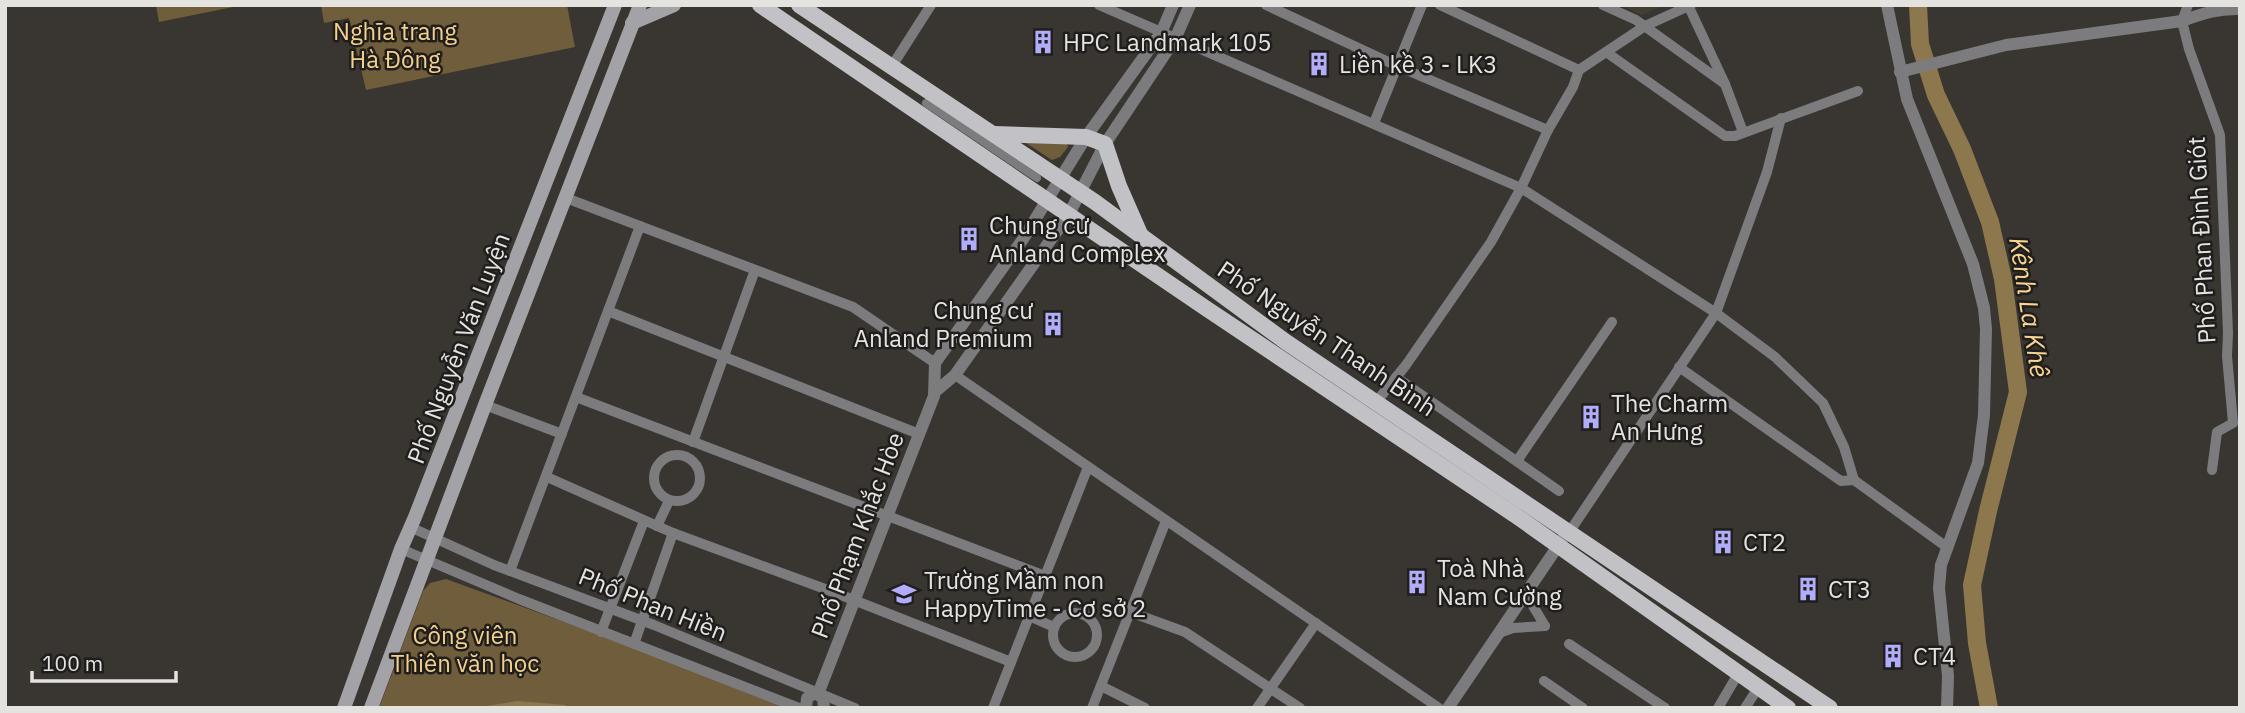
<svg xmlns="http://www.w3.org/2000/svg" width="2245" height="713" font-family="'IBM Plex Sans',sans-serif">
<style>
.built{fill:#433e34}
.green{fill:#6f5d3b}
.water{fill:#8d774d}
.lines{fill:none;stroke-linecap:round;stroke-linejoin:round}
.river{stroke:#8d774d;stroke-width:18}
.pedestrian{stroke:#7c7c7e;stroke-width:8}
.minor{stroke:#7c7c7e;stroke-width:10}
.tertiary{stroke:#7c7c7e;stroke-width:12}
.secondary{stroke:#a3a3a7;stroke-width:14}
.primary{stroke:#c1c1c6;stroke-width:16}
.labels{text-anchor:middle;dominant-baseline:central;stroke-width:5;stroke-linejoin:round;paint-order:stroke}
.park-label{font-size:24px;fill:#f4d08d;stroke:#1f1e1c}
.poi-label{font-size:24px;fill:#e4e3e0;stroke:#1f1e1c;text-anchor:start}
.street-label{font-size:24px;fill:#e4e3e0;stroke:#1f1e1c}
.water-label{font-size:26px;font-style:italic;fill:#f9d591;stroke:#1f1e1c}
</style>
<rect width="100%" height="100%" fill="#393632"/>
<polygon class="built" points="1622,5 1665,5 1642,15"/>
<g class="green">
<polygon points="156,5 243,5 159,22"/>
<polygon points="321,5 567,5 575,47 366,90 349,18 324,23"/>
<polygon points="1023,141 1067,144 1068,147 1060,157 1052,160"/>
<polygon points="446,579 786,703 788,708 379,708 423,591 430,583"/>
</g>
<polygon class="water" points="517,701 566,705 566,708 474,708"/>
<g class="lines">
<polyline class="river" points="1918,5 1920,44 1936,95 1962,149 1990,222 2003,279 2018,392 1988,511 1972,585 1977,643 1989,708"/>
<polyline class="pedestrian" points="926,103 1037,178"/>
<g class="minor">
<polyline points="1099,5 1521,188 1716,313 1775,357 1823,403 1844,447 1854,480"/>
<polyline points="1266,5 1397,66 1548,130"/>
<polyline points="1440,5 1579,70"/>
<polyline points="1603,5 1636,20 1725,84"/>
<polyline points="1688,5 1725,84 1743,132"/>
<polyline points="2188,5 2182,21 2189,49 2220,135 2228,333 2227,356 2233,423 2217,432 2212,470"/>
<polyline points="1606,52 1725,136 1735,136 1858,91"/>
<polyline points="892,66 931,5"/>
<polyline points="1374,123 1422,5"/>
<polyline points="566,198 853,307 935,363"/>
<polyline points="608,311 919,434"/>
<polyline points="1679,367 1841,481 1854,480 1948,548"/>
<polyline points="955,375 1439,708"/>
<polyline points="1396,377 1559,491"/>
<polyline points="576,397 1045,576"/>
<polyline points="1377,401 1406,365 1491,242 1521,188 1548,130 1573,87 1579,70 1645,26 1691,5"/>
<polyline points="485,405 562,434"/>
<polyline points="693,442 755,270"/>
<circle cx="677" cy="478" r="23"/>
<polyline points="1517,461 1612,322"/>
<polyline points="547,477 673,533 836,593 1011,662"/>
<polyline points="657,526 669,501"/>
<polyline points="410,527 494,565 654,625 855,708"/>
<polyline points="1570,531 1716,313 1767,172 1781,118"/>
<polyline points="401,549 519,599 799,708"/>
<polyline points="510,571 640,226"/>
<polyline points="1529,589 1533,606 1545,626"/>
<polyline points="1130,612 1185,632 1300,708"/>
<circle cx="1075" cy="635" r="22"/>
<polyline points="1029,616 1054,627"/>
<polyline points="601,632 644,521"/>
<polyline points="1499,633 1513,628 1545,626"/>
<polyline points="634,644 673,533"/>
<polyline points="1569,644 1665,708"/>
<polyline points="1544,681 1583,708"/>
<polyline points="1101,686 1145,708"/>
<polyline points="993,708 1088,467"/>
<polyline points="1092,708 1166,521"/>
<polyline points="1257,708 1316,623"/>
<polyline points="1718,708 1738,674"/>
<polyline points="1745,708 1758,688"/>
</g>
<g class="tertiary">
<polyline points="1887,5 1907,99 1973,264 1984,308 1986,329 1984,415 1978,463 1941,565 1939,588 1948,676 1947,708"/>
<path d="M1900,72L2006,45L2182,21C2201,14 2219,8 2240,9"/>
<polyline points="936,391 955,375 1069,214 1105,144 1175,39 1190,5"/>
<polyline points="818,694 934,396 935,363 1023,239 1086,137 1161,33 1173,5"/>
<polyline points="806,708 807,698 815,693 823,698 824,708"/>
<polyline points="1448,708 1562,540"/>
</g>
<g class="secondary">
<polyline points="632,23 674,5"/>
<polyline points="344,708 401,549 415,517 615,5"/>
<polyline points="371,708 485,405 640,5"/>
</g>
<g class="primary">
<polyline points="760,5 1207,309 1515,515 1788,708"/>
<polyline points="799,5 1095,202 1286,342 1830,708"/>
<polyline points="994,134 1086,137 1105,144 1119,186 1140,234"/>
</g>
</g>
<defs>
<g id="building-bare" transform="scale(1.89)"><path d="M-4-6H4V6H1V3H-1V6H-4ZM-2.5-4.3h1.7v1.8h-1.7ZM.8-4.3h1.7v1.8H.8ZM-2.5-1h1.7V.8h-1.7ZM.8-1h1.7V.8H.8Z" fill="#b1adfa" stroke="#1f1e1c" stroke-width="2.5" paint-order="stroke"/></g>
<g id="school-bare" transform="scale(1.89)"><path d="M0-5L7-2L0 1L-7-2ZM-4 1L0 2.5L4 1V4Q0 6-4 4Z" fill="#b1adfa" stroke="#1f1e1c" stroke-width="2.5" paint-order="stroke"/></g>
</defs>
<g fill-rule="evenodd">
<use href="#building-bare" x="1043" y="42"/>
<use href="#building-bare" x="1319" y="64"/>
<use href="#building-bare" x="969" y="239"/>
<use href="#building-bare" x="1053" y="324"/>
<use href="#building-bare" x="1591" y="417"/>
<use href="#building-bare" x="1723" y="542"/>
<use href="#building-bare" x="1417" y="582"/>
<use href="#building-bare" x="1808" y="589"/>
<use href="#school-bare" x="904" y="594"/>
<use href="#building-bare" x="1893" y="656"/>
</g>
<g class="labels">
<g class="park-label">
<text x="395" y="31">Nghĩa trang<tspan x="395" dy="28">Hà Đông</tspan></text>
<text x="465" y="635">Công viên<tspan x="465" dy="28">Thiên văn học</tspan></text>
</g>
<g class="poi-label">
<text x="1063" y="42">HPC Landmark 105</text>
<text x="1339" y="64">Liền kề 3 - LK3</text>
<text x="989" y="225">Chung cư<tspan x="989" dy="28">Anland Complex</tspan></text>
<text x="1033" y="310" text-anchor="end">Chung cư<tspan x="1033" dy="28">Anland Premium</tspan></text>
<text x="1611" y="403">The Charm<tspan x="1611" dy="28">An Hưng</tspan></text>
<text x="1743" y="542">CT2</text>
<text x="1437" y="568">Toà Nhà<tspan x="1437" dy="28">Nam Cường</tspan></text>
<text x="924" y="580">Trường Mầm non<tspan x="924" dy="28">HappyTime - Cơ sở 2</tspan></text>
<text x="1828" y="589">CT3</text>
<text x="1913" y="656">CT4</text>
</g>
<g class="street-label">
<text transform="translate(2201 240) rotate(-93)">Phố Phan Đình Giót</text>
<text transform="translate(1327 338) rotate(34)">Phố Nguyễn Thanh Bình</text>
<text transform="translate(458 348) rotate(-69)">Phố Nguyễn Văn Luyện</text>
<text transform="translate(857 535) rotate(-69)">Phố Phạm Khắc Hòe</text>
<text transform="translate(653 604) rotate(22)">Phố Phan Hiền</text>
</g>
<g class="water-label">
<text transform="translate(2030 307) rotate(81)">Kênh La Khê</text>
</g>
</g>
<rect width="2245" height="713" fill="none" stroke="#e4e3e0" stroke-width="14"/>
<path d="M32 671v10h144v-10" fill="none" stroke="#e4e3e0" stroke-width="3.5"/>
<text x="42" y="671" font-size="21" fill="#e4e3e0" stroke="#1f1e1c" stroke-width="5" paint-order="stroke">100 m</text>
</svg>
